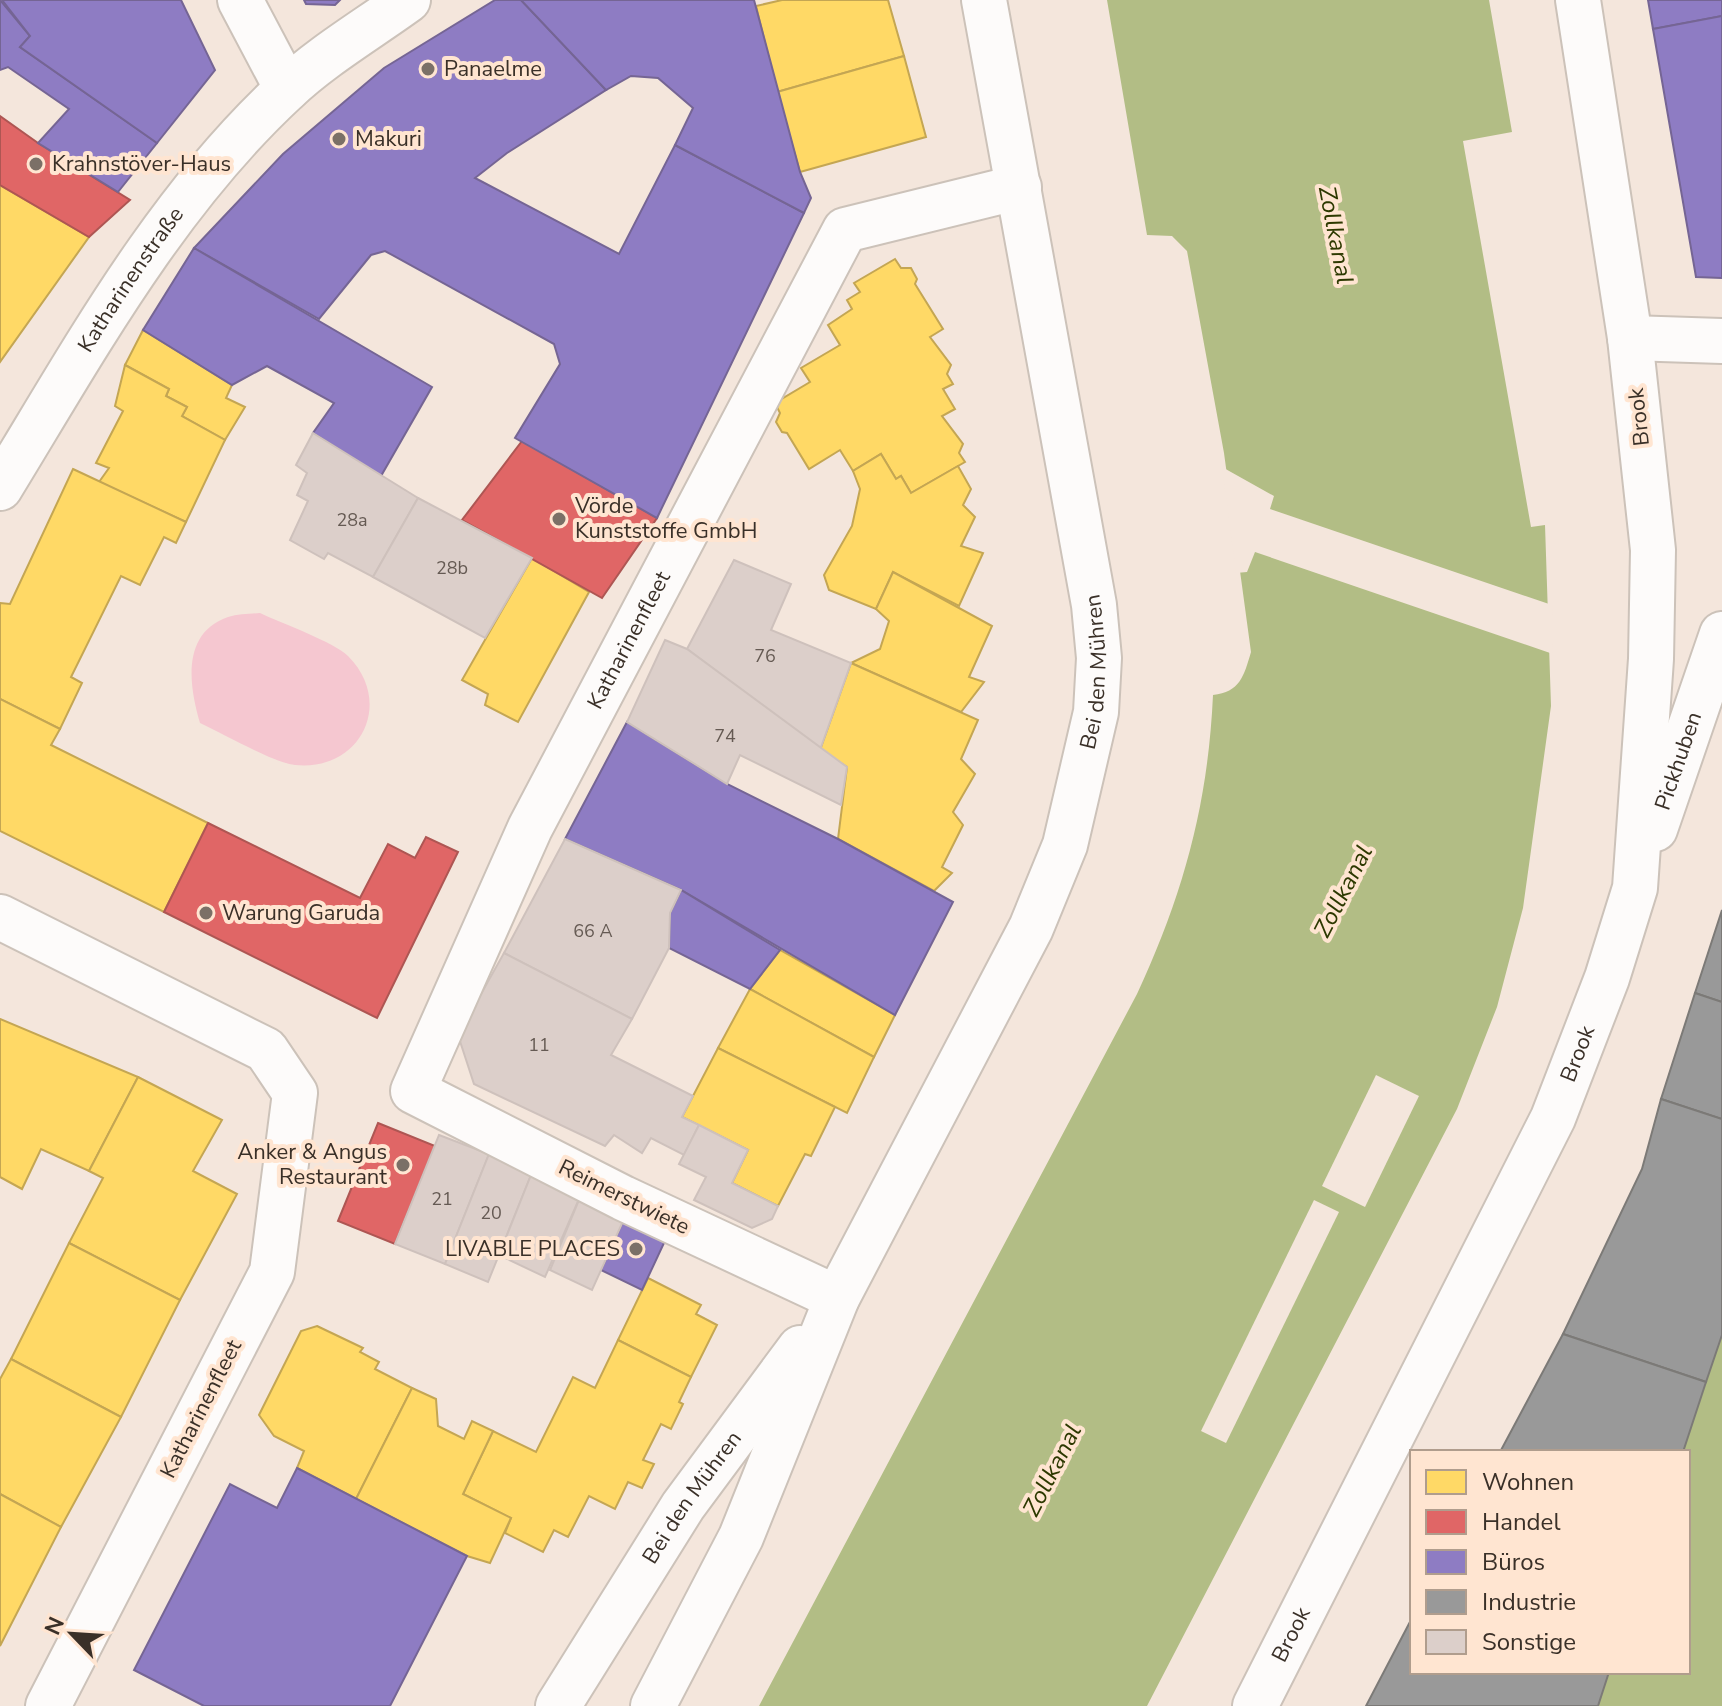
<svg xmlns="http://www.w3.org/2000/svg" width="1722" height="1706" font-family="'Nunito Sans',sans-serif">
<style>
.green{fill:#f5c7d0}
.water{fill:#b2bd85}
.pier{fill:#f4e6dc}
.homes{fill:#ffd966;stroke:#c4a653;stroke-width:2}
.shops{fill:#e06666;stroke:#ae5653;stroke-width:2}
.offices{fill:#8e7cc3;stroke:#756594;stroke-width:2}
.industry{fill:#999;stroke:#7c7a77;stroke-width:2}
.building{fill:#dccfca;stroke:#cec1bc;stroke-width:2}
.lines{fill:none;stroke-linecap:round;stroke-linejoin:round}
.street-casing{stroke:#ccc2b9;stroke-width:48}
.secondary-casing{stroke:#ccc2b9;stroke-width:48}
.street{stroke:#fdfbfa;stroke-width:44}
.secondary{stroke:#fdfbfa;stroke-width:44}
.poi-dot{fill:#7b7067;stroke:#ffe5d1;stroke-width:3}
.labels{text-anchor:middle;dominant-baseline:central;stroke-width:8;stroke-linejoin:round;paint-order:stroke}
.number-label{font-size:18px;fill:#655a53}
.poi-label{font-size:22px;fill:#3a3028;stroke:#ffe5d1;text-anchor:start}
.street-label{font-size:22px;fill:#3a3028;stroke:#ffe5d1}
.water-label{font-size:24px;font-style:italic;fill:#2d3900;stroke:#ffe5d1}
</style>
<rect width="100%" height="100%" fill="#f4e6dc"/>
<path class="green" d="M260,613C281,623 334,642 348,656C395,703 360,772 295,765C274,763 222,733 200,723C189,686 181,633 228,617C238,614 250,614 260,613Z"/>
<g class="water">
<path d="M1107,0H1489L1512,132L1463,141L1531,527L1545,525L1551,706L1523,908L1497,1007L1457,1109L1147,1706H759L1137,994C1183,895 1208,805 1213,695C1240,692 1244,676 1251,652L1224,453L1187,251L1172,236L1147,235Z"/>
<polygon points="1722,1335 1722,1706 1598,1706 1609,1672 1688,1672 1688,1452 1683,1452"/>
</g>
<g class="pier">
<polygon points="1222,467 1274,496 1270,509 1552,605 1553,654 1255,552 1247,572 1236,573"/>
<polygon points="1376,1075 1419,1096 1365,1207 1322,1186"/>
<polygon points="1314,1200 1339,1212 1226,1443 1201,1431"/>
</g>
<g class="homes">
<polygon points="782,0 888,0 904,56 777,92 756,6"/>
<polygon points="904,56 926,137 800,172 777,92"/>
<polygon points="0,185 89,237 0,362"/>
<polygon points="895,259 901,268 911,268 917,279 915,284 943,329 930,337 951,365 947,374 953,384 943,389 955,409 942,416 963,444 959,453 965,462 911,493 901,476 896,479 881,454 853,471 840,450 809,469 787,433 782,432 776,422 780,413 775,403 810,382 801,368 840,345 828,325 852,309 847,300 860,292 854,283"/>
<polygon points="143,330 232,385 226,398 245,407 225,440 182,416 187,407 166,396 169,389 125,365"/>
<polygon points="125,365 169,389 166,396 187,407 182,416 225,440 186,522 99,482 109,468 96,463 123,411 115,406"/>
<polygon points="881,454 896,479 901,476 911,493 958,466 971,489 963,505 975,517 961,546 983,553 959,606 893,572 876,609 829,590 824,575 852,526 860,489 853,471"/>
<polygon points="73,469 186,522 176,543 164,537 140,585 121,576 71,677 82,683 60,729 0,699 0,603 10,604"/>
<polygon points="532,558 589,592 518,722 485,705 488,694 462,680"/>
<polygon points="893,572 992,626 969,677 984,682 961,712 851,663 880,649 889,621 876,609"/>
<polygon points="851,663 978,720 961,759 975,774 953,812 963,825 942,867 952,873 934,891 838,839 847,767 820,750"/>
<polygon points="0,699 60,729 51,745 208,823 164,912 0,831"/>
<polygon points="780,950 895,1015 874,1057 750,989"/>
<polygon points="750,989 874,1057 847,1113 718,1048"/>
<polygon points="0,1019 138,1077 89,1171 41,1149 22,1189 0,1177"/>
<polygon points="718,1048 835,1107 811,1156 805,1154 778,1206 732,1183 748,1150 682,1117"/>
<polygon points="138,1077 222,1120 193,1171 237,1194 180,1300 69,1243 103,1178 89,1171"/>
<polygon points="69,1243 180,1300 121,1417 11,1359"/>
<polygon points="648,1278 701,1305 696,1314 717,1325 691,1377 618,1340"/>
<polygon points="317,1326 363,1348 360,1352 379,1362 375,1369 412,1388 356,1499 297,1468 304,1451 274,1436 259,1415 301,1331"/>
<polygon points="618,1340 691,1377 679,1402 683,1404 671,1429 661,1424 643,1460 654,1464 642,1488 628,1482 615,1509 589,1496 568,1537 554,1530 543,1552 505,1533 511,1518 463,1494 493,1431 536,1452 573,1377 595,1388"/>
<polygon points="11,1359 121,1417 61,1527 0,1494 0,1379"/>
<polygon points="412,1388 436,1399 438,1426 464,1439 472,1421 493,1431 463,1494 511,1518 490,1563 467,1556 356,1499"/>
<polygon points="0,1494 61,1527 0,1646"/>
</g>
<g class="shops">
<polygon points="0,116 38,143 130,200 89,237 0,185"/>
<polygon points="522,441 657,518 602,598 462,520"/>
<polygon points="208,823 360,898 388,844 415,858 426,837 458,852 377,1018 164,912"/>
<polygon points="378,1123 435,1146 395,1244 338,1221"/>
</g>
<g class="offices">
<polygon points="0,0 30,36 20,47 157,143 118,192 38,143 69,109 8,67 0,70"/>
<polygon points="2,0 181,0 215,70 157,143 20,47 30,36"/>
<polygon points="304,0 340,0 335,5 306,4"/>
<polygon points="495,0 521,0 606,90 507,153 475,178 619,254 675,145 804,213 657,518 515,438 560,364 554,344 385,251 371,255 319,319 194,248 283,154 384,68"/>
<polygon points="521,0 754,0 800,172 811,198 804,213 675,145 693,108 658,78 631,76 606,90"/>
<polygon points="1648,0 1722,0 1722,16 1653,29"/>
<polygon points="1722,16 1722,278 1696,277 1653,29"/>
<polygon points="194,248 432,387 381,476 313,433 334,403 267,366 232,385 143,330"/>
<polygon points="627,722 727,784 838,839 953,902 895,1015 681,890 565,839"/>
<polygon points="681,890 780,950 750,989 669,948 670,913"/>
<polygon points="629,1208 671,1228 642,1290 601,1270"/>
<polygon points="297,1468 467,1556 390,1706 204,1706 134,1670 230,1484 277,1508"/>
</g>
<g class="industry">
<polygon points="1722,910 1722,1002 1695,993"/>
<polygon points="1695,993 1722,1002 1722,1119 1661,1099"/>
<polygon points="1661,1099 1722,1119 1722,1335 1706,1382 1563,1334 1642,1169"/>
<polygon points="1563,1334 1706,1382 1683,1452 1500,1452"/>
<polygon points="1412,1618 1412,1672 1609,1672 1598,1706 1366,1706"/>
</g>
<g class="building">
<polygon points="313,433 418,498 373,577 328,553 324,559 290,540 308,501 297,495 307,473 296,465"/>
<polygon points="418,498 532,558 485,638 373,577"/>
<polygon points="734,560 791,584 771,630 851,663 820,750 687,649"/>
<polygon points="665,640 687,649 847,767 841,805 740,755 727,784 627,722"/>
<polygon points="565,839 681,890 670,913 669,948 632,1019 504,953"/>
<polygon points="504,953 632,1019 611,1055 693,1096 682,1117 699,1125 684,1155 651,1138 642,1153 614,1135 605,1146 474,1084 458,1035"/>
<polygon points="699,1125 748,1150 732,1183 778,1206 772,1219 752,1228 694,1200 706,1177 679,1164"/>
<polygon points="439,1135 489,1154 445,1264 395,1244"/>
<polygon points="489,1154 533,1170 488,1282 445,1264"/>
<polygon points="533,1170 583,1190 545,1277 499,1255"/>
<polygon points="583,1190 629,1208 592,1290 550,1270"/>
</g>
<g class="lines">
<g class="street-casing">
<g id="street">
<polyline points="240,0 287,89"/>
<polyline points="1630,338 1722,341"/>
<path id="s1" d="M0,488C85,349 165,202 286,90C322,56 368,29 408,0"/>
<path id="s2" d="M1655,829L1722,634"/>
<polyline points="0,917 266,1050 295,1093 272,1272 48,1706"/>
<path id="s3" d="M837,1298L623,1198L413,1091L530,828L845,230L1019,187"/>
<path id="s4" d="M1255,1706L1553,1118L1607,978L1635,888L1651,659L1653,550L1630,338L1578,0"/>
</g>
</g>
<g class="secondary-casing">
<g id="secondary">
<path id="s5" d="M558,1706L683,1506L800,1348"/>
<path id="s6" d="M653,1706L741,1537L837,1298L1031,928L1065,845L1096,712L1099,658L1094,605L984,0"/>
</g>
</g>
<use href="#street" class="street"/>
<use href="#secondary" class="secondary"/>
</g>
<g class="poi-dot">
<circle cx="428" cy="69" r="8"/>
<circle cx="339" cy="139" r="8"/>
<circle cx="36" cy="164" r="8"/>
<circle cx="559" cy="519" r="8"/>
<circle cx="206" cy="913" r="8"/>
<circle cx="403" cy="1165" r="8"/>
<circle cx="636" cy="1249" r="8"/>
</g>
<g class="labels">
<g class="number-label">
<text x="352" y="520">28a</text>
<text x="452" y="568">28b</text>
<text x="765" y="656">76</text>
<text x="725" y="736">74</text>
<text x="593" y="931">66 A</text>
<text x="539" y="1045">11</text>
<text x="442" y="1199">21</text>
<text x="491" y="1213">20</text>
</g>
<g class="poi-label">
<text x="444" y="69">Panaelme</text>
<text x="355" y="139">Makuri</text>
<text x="52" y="164">Krahnstöver-Haus</text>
<text x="575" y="506">Vörde<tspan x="575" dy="25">Kunststoffe GmbH</tspan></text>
<text x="222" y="913">Warung Garuda</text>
<text x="387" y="1152" text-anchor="end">Anker &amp; Angus<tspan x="387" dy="25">Restaurant</tspan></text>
<text x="620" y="1249" text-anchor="end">LIVABLE PLACES</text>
</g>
<g class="street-label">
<text stroke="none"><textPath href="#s1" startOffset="246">Katharinenstraße</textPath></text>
<text transform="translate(1639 417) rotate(-96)">Brook</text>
<text stroke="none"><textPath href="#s3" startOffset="972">Katharinenfleet</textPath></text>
<text stroke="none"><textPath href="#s6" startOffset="1132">Bei den Mühren</textPath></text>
<text stroke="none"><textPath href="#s2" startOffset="72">Pickhuben</textPath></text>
<text stroke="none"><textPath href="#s4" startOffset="728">Brook</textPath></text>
<text transform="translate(624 1197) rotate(26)">Reimerstwiete</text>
<text transform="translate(201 1409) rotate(-63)">Katharinenfleet</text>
<text stroke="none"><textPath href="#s5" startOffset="248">Bei den Mühren</textPath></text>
<text stroke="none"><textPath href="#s4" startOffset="80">Brook</textPath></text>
</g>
<g class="water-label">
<text transform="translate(1336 235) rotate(79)">Zollkanal</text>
<text transform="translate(1343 891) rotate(-63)">Zollkanal</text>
<text transform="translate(1052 1470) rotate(-63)">Zollkanal</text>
</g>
</g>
<rect x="1410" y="1450" width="280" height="224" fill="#ffe5d1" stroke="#b09d8d" stroke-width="2"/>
<rect x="1426" y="1470" width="40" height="24" fill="#ffd966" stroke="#b09d8d" stroke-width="2"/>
<text x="1482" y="1490" font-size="24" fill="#3a3028">Wohnen</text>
<rect x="1426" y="1510" width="40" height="24" fill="#e06666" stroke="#b09d8d" stroke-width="2"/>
<text x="1482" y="1530" font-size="24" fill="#3a3028">Handel</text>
<rect x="1426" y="1550" width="40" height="24" fill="#8e7cc3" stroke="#b09d8d" stroke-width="2"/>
<text x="1482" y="1570" font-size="24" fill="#3a3028">Büros</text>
<rect x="1426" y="1590" width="40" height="24" fill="#999999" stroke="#b09d8d" stroke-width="2"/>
<text x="1482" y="1610" font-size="24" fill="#3a3028">Industrie</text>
<rect x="1426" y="1630" width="40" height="24" fill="#dccfca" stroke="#b09d8d" stroke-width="2"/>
<text x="1482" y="1650" font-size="24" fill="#3a3028">Sonstige</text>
<g transform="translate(72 1634) rotate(295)" stroke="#ffe5d1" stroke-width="6" paint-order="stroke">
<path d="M0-6L14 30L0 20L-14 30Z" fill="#3a3028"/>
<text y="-12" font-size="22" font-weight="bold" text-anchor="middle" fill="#3a3028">N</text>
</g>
</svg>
